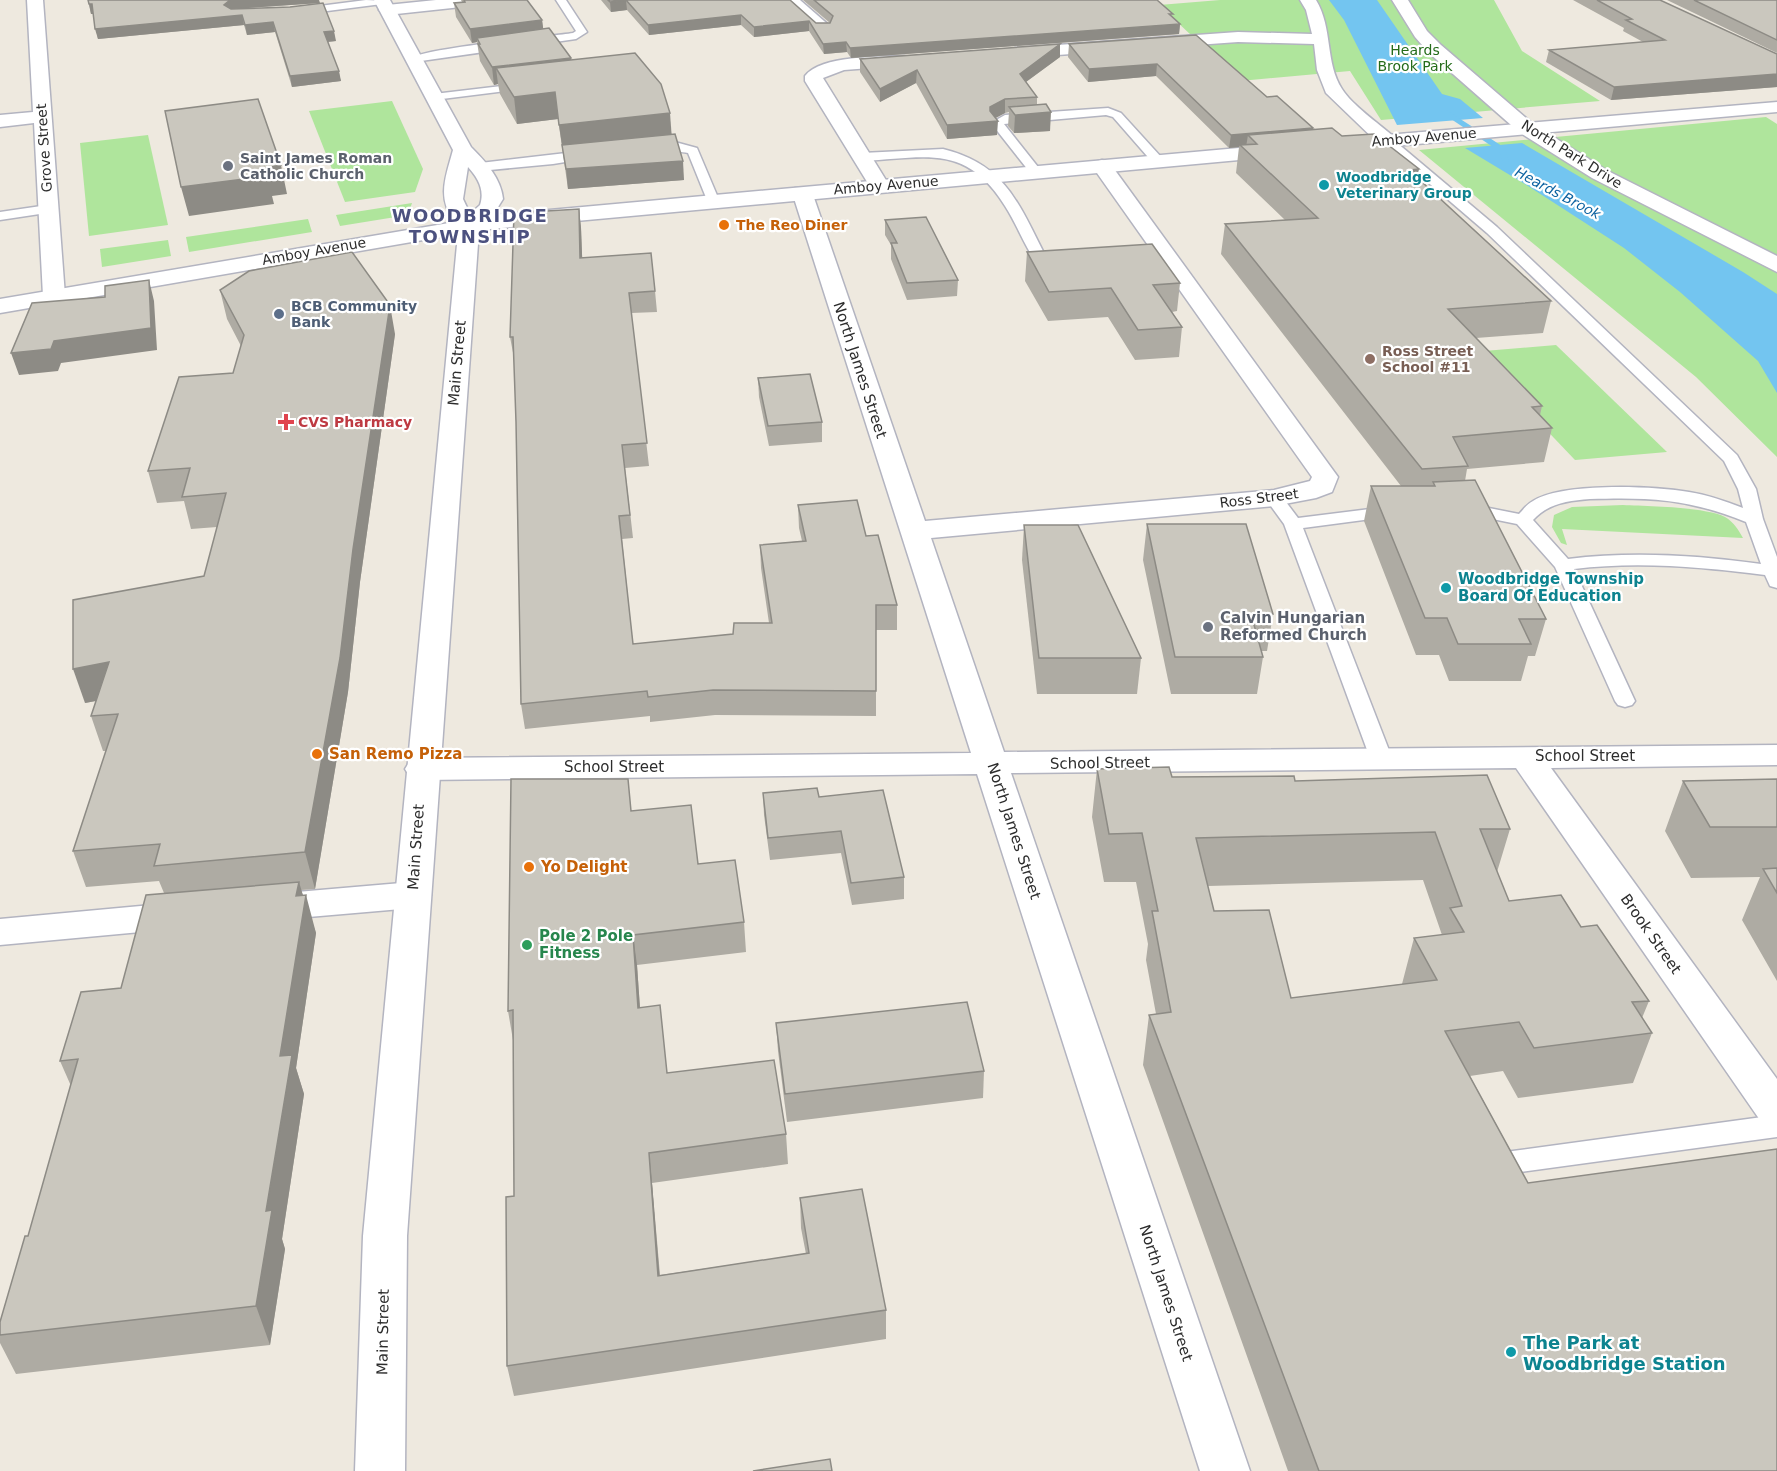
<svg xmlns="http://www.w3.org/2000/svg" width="1777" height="1471" font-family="'DejaVu Sans',sans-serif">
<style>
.green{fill:#afe59c}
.water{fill:#73c5f0}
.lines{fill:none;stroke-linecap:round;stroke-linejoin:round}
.stream{fill:#73c5f0;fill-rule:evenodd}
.lane-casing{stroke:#b3b4c0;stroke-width:3}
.street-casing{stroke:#b3b4c0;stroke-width:3}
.secondary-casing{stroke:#b3b4c0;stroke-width:3}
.lane{fill:#fff;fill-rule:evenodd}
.street{fill:#fff;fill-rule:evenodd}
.secondary{fill:#fff;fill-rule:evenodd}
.wall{fill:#aeaba3;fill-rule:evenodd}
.shaded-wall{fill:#8d8b85}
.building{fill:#cac7be;stroke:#8d8b85;stroke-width:1.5;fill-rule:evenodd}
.worship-dot{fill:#6b7280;stroke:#fff;stroke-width:2}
.culture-dot{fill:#0f9aa8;stroke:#fff;stroke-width:2}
.food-dot{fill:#e8710a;stroke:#fff;stroke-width:2}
.service-dot{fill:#5c6f8a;stroke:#fff;stroke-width:2}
.education-dot{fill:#8d6e63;stroke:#fff;stroke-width:2}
.health-dot{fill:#e0444e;stroke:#fff;stroke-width:2}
.leisure-dot{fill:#2e9e5b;stroke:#fff;stroke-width:2}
.labels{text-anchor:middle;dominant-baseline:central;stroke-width:4.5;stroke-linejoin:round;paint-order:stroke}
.far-park-label{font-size:14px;fill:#256c1a;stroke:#fff}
.far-street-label{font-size:14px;fill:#2d2d2d;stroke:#fff}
.far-worship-label{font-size:14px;font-weight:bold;fill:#5b616d;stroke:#fff;text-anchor:start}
.far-culture-label{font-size:14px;font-weight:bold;fill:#0d838f;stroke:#fff;text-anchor:start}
.far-water-label{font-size:14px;font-style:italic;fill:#0d63a1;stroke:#fff}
.far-food-label{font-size:14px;font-weight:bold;fill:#c56008;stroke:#fff;text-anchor:start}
.far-service-label{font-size:14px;font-weight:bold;fill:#4e5e75;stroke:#fff;text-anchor:start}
.far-education-label{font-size:14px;font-weight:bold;fill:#785e54;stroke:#fff;text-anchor:start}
.far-health-label{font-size:14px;font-weight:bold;fill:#be3a42;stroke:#fff;text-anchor:start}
.street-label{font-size:15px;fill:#2d2d2d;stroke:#fff}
.culture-label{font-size:15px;font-weight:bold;fill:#0d838f;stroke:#fff;text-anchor:start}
.worship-label{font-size:15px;font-weight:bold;fill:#5b616d;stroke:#fff;text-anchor:start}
.food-label{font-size:15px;font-weight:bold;fill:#c56008;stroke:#fff;text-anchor:start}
.leisure-label{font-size:15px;font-weight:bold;fill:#27864d;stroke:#fff;text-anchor:start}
.far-district-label{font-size:18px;font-weight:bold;letter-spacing:1.5px;fill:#4c517f;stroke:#fff}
.near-culture-label{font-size:18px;font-weight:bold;fill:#0d838f;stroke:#fff;text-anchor:start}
</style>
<rect width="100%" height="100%" fill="#eee9df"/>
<g class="green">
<polygon points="1220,0 1494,0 1522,51 1600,101 1381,120 1350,71 1240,81 1159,5"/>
<polygon points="392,101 423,169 415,192 345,202 309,111"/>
<polygon points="1766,117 1777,124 1777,457 1696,377 1419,150"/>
<polygon points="148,135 168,225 89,236 80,143"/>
<polygon points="412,203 408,215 340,226 336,215"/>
<polygon points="308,219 312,232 189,252 186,237"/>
<polygon points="168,240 171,256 102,267 100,249"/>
<polygon points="1556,345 1667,452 1575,460 1472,352"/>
<path d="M1623,505C1647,506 1706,507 1725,517C1734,522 1739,531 1743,538L1562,529L1567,545L1561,543L1552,527L1554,515L1572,507Z"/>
</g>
<g class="water">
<polygon points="1329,0 1377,0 1442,94 1460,99 1483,118 1397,125 1344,20"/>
<polygon points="1522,143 1743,272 1777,294 1777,393 1758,361 1680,292 1624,248 1528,186 1465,148"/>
</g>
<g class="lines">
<polygon class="stream" points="1445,109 1505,148 1509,162 1503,162 1499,151 1442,113 1441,111"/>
<g class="lane-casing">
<g id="lane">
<polygon points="366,0 387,1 382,4 296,15 291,12 296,9"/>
<path d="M556,0H566L587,32L576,39L414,62L409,59C423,48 547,37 573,33L576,31Z"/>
<polygon points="526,83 532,86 530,88 434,100 428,97 434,94"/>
<polygon points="1108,108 1121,113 1162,158 1164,161 1162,164 1154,164 1113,117 1106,115 1004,124 1042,172 1036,176 1032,175 991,123 1005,115"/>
<path d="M1386,136L1390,137L1497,227L1737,455L1756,489L1763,519L1777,557V588L1770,586L1765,575C1702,567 1638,561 1574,569L1635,701L1632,705L1625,707L1618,705L1615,701L1555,567L1517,524L1458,512L1455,508L1458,504L1464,503L1519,514C1523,510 1527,504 1533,501C1563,482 1653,486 1689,492C1708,495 1725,501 1743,508L1738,489L1724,461L1487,233L1382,143L1380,140ZM1590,499C1651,497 1689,499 1746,522L1761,564C1697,555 1632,551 1568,559L1533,520C1549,503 1567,501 1590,499Z"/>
<path d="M675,142L697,148L719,200L718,203L713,204L707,200L688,153C675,150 650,153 644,148L650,144Z"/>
<path d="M943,149C1004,164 1018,202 1044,253L1068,257L1070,260L1068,263H1047L1034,259C1023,242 1016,223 1005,206C966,143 926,158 862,161L856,157L862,153Z"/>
<polygon points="592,150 598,154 596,157 553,164 480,171 474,167 480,163"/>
<polygon points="48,205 53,206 55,209 53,212 0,220 0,212"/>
<polygon points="1274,493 1280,494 1298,518 1394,506 1400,507 1403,511 1400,515 1394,516 1303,528 1392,758 1389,763 1381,765 1373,763 1370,758 1284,524 1265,498 1268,494"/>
<polygon points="1777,1115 1777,1137 1505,1174 1495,1171 1491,1163 1495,1155 1505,1152"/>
</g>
</g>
<g class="street-casing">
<g id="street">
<polygon points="27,0 43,0 65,296 62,301 54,303 46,301 43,296 34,123 0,127 0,115 33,112"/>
<polygon points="436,0 488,0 480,5 387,15 379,10 387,5"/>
<polygon points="782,0 800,0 832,28 830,31 818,31"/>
<path d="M1300,0H1316C1333,28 1325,63 1342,89C1352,105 1378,123 1393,136L1395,140L1393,144H1379L1326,93L1317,70L1314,44L1238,42L1015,58L1007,53L1015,48L1238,32L1312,34L1306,10Z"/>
<polygon points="1392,0 1408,0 1427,31 1441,45 1533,124 1606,170 1777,256 1777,272 1592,178 1519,132 1429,53 1415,37"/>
<path d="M904,56L910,57L913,61L910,65L844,70L823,78L889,185L886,189H872L869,185L805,81V76C821,55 879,57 904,56Z"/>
<polygon points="1102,160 1109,162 1338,477 1332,492 1316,498 1274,506 931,538 1004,752 1777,745 1777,765 1551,768 1777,1079 1777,1127 1762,1123 1516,768 1011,773 1250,1471 1200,1471 977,774 422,780 410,777 405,769 410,761 422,758 971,753 792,192 795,188 809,188 812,192 925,521 1274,490 1310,481 1312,477 1092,166 1095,162"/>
<polygon points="413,882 426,886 431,895 426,904 413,908 262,921 249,917 243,908 249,899 262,895"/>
<polygon points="184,902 197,906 203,915 197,924 184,928 0,945 0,919"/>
</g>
</g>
<g class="secondary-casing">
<g id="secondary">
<path d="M374,0H390L471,147C485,161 501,178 503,199L493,215L1282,144L1289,146L1292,150L1289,154L1282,156L479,230L407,1236L405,1471H355L363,1236L458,234L0,313V299L455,222C436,198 446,176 453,150ZM468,167C478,178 485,190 480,205L470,214L463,199Z"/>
<polygon points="1777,102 1777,112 1339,151 1332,149 1329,145 1332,141 1339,139"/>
</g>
</g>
<use href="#lane" class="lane"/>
<use href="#street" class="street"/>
<use href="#secondary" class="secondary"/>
</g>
<g class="wall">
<polygon points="88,0 320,3 232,9 336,41 328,42 341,81 292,87 275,32 247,35 244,25 98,39 93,14 91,14"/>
<polygon points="461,0 527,0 542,20 543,29 571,58 571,60 672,134 684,180 568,189 558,119 517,124 500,94 498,84 494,85 480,61 477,42 472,43 456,17 454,3 462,2"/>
<polygon points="601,0 790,0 816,23 830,23 803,0 1159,0 1157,0 1180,24 1179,34 851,58 847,52 824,54 809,31 754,37 741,25 649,35 627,10 611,12"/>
<polygon points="1573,0 1660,0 1777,54 1777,87 1611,100 1546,62 1549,50 1643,42 1623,31 1624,28"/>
<polygon points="1667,0 1777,0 1777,53"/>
<polygon points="1196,35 1267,97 1313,129 1342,136 1417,178 1551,301 1543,333 1476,338 1542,406 1540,415 1552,428 1544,462 1467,469 1465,481 1546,619 1535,656 1528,656 1521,681 1449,681 1439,655 1416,655 1364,521 1371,486 1401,486 1221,254 1225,224 1285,220 1236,173 1239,147 1229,148 1156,76 1088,82 1068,57 1069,44"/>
<polygon points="1060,57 1026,82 1037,97 1037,105 1050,131 1014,133 1008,126 1009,112 1005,113 995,118 997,135 947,139 916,83 880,102 860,72 860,59"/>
<polygon points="579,209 581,228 582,257 655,291 657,312 631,313 649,466 625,468 633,538 622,539 633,644 733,634 769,623 761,568 760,545 802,541 799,528 798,505 866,536 897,605 897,630 876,630 876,716 715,715 650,722 650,716 525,729 521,704 516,422 514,358 510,337"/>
<polygon points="885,220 958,280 957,296 907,300 891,259 891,245 885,235"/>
<polygon points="1027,252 1180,283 1177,311 1172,312 1182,327 1179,357 1135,360 1108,317 1048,321 1025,281"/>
<polygon points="220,290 395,334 360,582 348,692 315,889 301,890 316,933 296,1068 304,1094 282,1239 285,1249 270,1345 16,1374 0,1343 0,1322 28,1236 71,1086 60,1061 121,988 164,893 159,881 86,887 73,851 106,751 103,751 91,716 96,701 85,703 204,576 217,527 191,529 184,501 157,503 148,471 233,373 241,346 227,319"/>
<polygon points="758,378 822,422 822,442 769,446 759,397"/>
<polygon points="1147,524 1273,614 1267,651 1261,651 1263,657 1257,694 1171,694 1143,560"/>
<polygon points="1024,525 1141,658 1137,694 1037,694 1022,560"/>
<path d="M1097,769L1172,777L1295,781L1510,829L1497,872L1509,901L1581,927L1649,1001L1642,1018L1652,1033L1633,1083L1518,1098L1503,1071L1470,1076L1528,1183L1777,1471H1288L1143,1065L1149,1015L1156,1014L1146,960L1148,944L1136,882H1104L1092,817ZM1423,880L1442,935L1414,938L1402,984L1291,998L1214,911L1208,886Z"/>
<polygon points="1777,779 1777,981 1742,920 1760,877 1691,878 1665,831 1683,781"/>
<polygon points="763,793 819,797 904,877 904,899 852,905 841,853 770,860 764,815"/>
<polygon points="631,811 698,864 744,922 746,952 637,965 640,1008 667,1073 786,1134 788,1164 652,1183 660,1275 806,1254 801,1228 800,1198 886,1310 886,1339 514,1396 507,1366 514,1196 513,1040 508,1011"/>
<polygon points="776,1023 984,1071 983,1098 787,1122 778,1051"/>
</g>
<g class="shaded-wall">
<polygon points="230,0 319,0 320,3 233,9 226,15 224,5"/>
<polygon points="626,0 627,10 611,12 610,2"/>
<polygon points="89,4 92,4 94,14 91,14"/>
<polygon points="242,15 244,25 98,39 95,29"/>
<polygon points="741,15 741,25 649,35 648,25"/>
<polygon points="542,20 544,34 477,38 477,42 472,43 470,29"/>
<polygon points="809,21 809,31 754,37 754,27"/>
<polygon points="273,22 275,32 247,35 245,25"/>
<polygon points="1180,24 1179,34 851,58 850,48"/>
<polygon points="334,31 336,41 326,42 324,32"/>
<polygon points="846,42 847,52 824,54 823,44"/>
<polygon points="1060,44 1060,57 1019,87 1020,74"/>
<polygon points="571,58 573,75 496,68 498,84 494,85 492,67"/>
<polygon points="1157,64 1156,76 1088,82 1089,69"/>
<polygon points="917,70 916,83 880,102 880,89"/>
<polygon points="339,71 341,81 292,87 290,76"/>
<polygon points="1777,74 1777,87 1611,100 1614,87"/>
<polygon points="555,92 558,119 517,124 514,97"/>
<polygon points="1005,99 1005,113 990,121 998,121 997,135 947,139 947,125"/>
<polygon points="1051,112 1050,131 1014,133 1015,115"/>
<polygon points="670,113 672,140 563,152 559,125"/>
<polygon points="1313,128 1311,141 1257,144 1248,135 1246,147 1240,145 1239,147 1229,148 1231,135"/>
<polygon points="683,161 684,180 568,189 566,169"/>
<polygon points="281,165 287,194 272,196 274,204 189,216 181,187 265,168"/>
<polygon points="1419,169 1414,197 1409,170"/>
<polygon points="579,209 581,228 583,278 580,258"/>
<polygon points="149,280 154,301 157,350 61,363 58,371 19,375 11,353 54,341"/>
<polygon points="390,305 395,334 360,582 348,692 315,889 305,852 353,549"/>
<polygon points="109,662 121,696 85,703 73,669"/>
<polygon points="299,882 305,902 306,895 316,933 296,1068 304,1094 282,1239 285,1249 270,1345 256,1306 266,1211 296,896"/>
<polygon points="633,935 637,965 642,1038 638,1008"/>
<polygon points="649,1153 652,1183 662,1306 658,1276"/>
</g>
<g class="building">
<polygon points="88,0 230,0 224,5 231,9 290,7 323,3 334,31 324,32 339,71 290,76 273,22 245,25 242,15 95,29 92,4 89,4"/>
<polygon points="464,0 527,0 542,20 470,29 454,3 465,2"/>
<polygon points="608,0 790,0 816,23 830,23 833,16 814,0 1157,0 1173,14 1169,14 1180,24 850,48 846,42 823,44 809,21 754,27 741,15 648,25 626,0 610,2"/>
<polygon points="1597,0 1660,0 1777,54 1777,74 1614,87 1549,50 1665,40 1626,20 1632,19"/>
<polygon points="1694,0 1777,0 1777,40"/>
<polygon points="549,28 571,58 492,67 478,44 480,44 477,38"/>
<polygon points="1196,35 1267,97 1277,96 1313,128 1231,135 1157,64 1089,69 1069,44"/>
<polygon points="1060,44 1020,74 1037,97 1005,99 990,107 990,111 998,121 947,125 917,70 880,89 860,59"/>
<polygon points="635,53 661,84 670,113 559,125 555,92 514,97 496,68"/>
<polygon points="258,99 281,165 265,168 267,176 181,187 165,111"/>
<polygon points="1046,104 1051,112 1015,115 1009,107"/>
<polygon points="1332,128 1342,136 1374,134 1419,169 1409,170 1551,301 1448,309 1542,406 1532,407 1552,428 1453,437 1468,466 1422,469 1225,224 1318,218 1240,145 1257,144 1248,135"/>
<polygon points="675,134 683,161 566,169 562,145"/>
<polygon points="579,209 580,258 651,253 655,291 629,293 647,443 622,445 630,515 619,516 633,644 733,634 734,623 772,623 760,545 806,541 798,505 857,500 866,536 878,535 897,605 876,605 876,691 713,690 648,697 647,691 521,704 516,422 513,337 510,337 514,213"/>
<polygon points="926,217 958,280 907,283 891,243 897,243 885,220"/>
<polygon points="1152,244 1180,283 1153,285 1182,327 1138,330 1111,288 1049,292 1027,252"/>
<polygon points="352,252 390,305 353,549 340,658 305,852 154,866 160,844 73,851 118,714 91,716 109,662 73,669 73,600 204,576 226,493 182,497 190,468 148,471 179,377 233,373 244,335 220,290 249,271"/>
<polygon points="149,280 151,328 54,341 51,349 11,353 32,303 105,297 105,286"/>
<polygon points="810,374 822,422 768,426 758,378"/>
<polygon points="1475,480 1546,619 1519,619 1531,644 1458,644 1447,618 1425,618 1371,486 1435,486 1433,482"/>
<polygon points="1147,524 1246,524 1273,614 1251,614 1263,657 1175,657"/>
<polygon points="1024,525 1078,525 1141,658 1039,658"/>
<path d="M1169,767L1172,777L1294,776L1295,781L1487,775L1510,829H1480L1509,901L1561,895L1581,927L1597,925L1649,1001L1632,1002L1652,1033L1534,1048L1519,1022L1445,1031L1528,1183L1777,1149V1471H1319L1149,1015L1171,1012L1152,911H1158L1142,833L1109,834L1097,769ZM1435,832L1462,906L1450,908L1464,932L1414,938L1437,980L1291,998L1269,910L1214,911L1196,838Z"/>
<polygon points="511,779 628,779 631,811 691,805 698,864 735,860 744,922 633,935 638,1008 660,1005 667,1073 774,1060 786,1134 649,1153 658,1276 809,1253 800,1198 862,1189 886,1310 507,1366 506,1197 514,1196 513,1010 508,1011"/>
<polygon points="1777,779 1777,827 1710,827 1683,781"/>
<polygon points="817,788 819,797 883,790 904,877 851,883 841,831 768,838 763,793"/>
<polygon points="1777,868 1777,893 1763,869"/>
<polygon points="299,882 296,896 306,895 280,1056 292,1055 266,1211 272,1210 256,1306 0,1335 0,1322 25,1236 28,1236 78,1059 60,1061 81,992 121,988 146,895"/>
<polygon points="967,1002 984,1071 785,1094 776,1023"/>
<polygon points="830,1459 832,1471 753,1471"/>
</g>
<g class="worship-dot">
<circle cx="228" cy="166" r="6"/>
<circle cx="1208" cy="627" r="6"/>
</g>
<g class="culture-dot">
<circle cx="1324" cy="185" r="6"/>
<circle cx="1446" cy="588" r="6"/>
<circle cx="1511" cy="1352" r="6"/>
</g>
<g class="food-dot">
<circle cx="724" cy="225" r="6"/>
<circle cx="317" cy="754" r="6"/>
<circle cx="529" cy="867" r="6"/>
</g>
<circle class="service-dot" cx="279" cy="314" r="6"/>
<circle class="education-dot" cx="1370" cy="359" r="6"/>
<path class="health-dot" d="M283 413h6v6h6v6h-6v6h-6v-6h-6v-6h6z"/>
<circle class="leisure-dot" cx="527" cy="945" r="6"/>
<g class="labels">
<g class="far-park-label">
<text x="1415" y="50">Heards<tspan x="1415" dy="16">Brook Park</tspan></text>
</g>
<g class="far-street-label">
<text transform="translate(1424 137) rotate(-5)">Amboy Avenue</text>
<text transform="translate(44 148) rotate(-94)">Grove Street</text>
<text transform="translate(1572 154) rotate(32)">North Park Drive</text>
<text transform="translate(886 185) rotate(-5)">Amboy Avenue</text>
<text transform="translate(314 251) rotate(-10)">Amboy Avenue</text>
<text transform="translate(1259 498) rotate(-7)">Ross Street</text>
</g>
<g class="far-worship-label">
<text x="240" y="158">Saint James Roman<tspan x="240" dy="16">Catholic Church</tspan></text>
</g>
<g class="far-culture-label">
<text x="1336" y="177">Woodbridge<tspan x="1336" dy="16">Veterinary Group</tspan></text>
</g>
<g class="far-water-label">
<text transform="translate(1558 193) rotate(28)">Heards Brook</text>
</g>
<g class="far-food-label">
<text x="736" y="225">The Reo Diner</text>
</g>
<g class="far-service-label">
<text x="291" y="306">BCB Community<tspan x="291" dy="16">Bank</tspan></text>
</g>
<g class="far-education-label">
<text x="1382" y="351">Ross Street<tspan x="1382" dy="16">School #11</tspan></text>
</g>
<g class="far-health-label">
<text x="298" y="422">CVS Pharmacy</text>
</g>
<g class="street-label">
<text transform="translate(457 363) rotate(-85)">Main Street</text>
<text transform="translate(860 370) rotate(72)">North James Street</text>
<text x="1585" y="756">School Street</text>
<text transform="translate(1100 763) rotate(-1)">School Street</text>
<text x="614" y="767">School Street</text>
<text transform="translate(1014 831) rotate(72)">North James Street</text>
<text transform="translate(416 847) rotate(-86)">Main Street</text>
<text transform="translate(1651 934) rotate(55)">Brook Street</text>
<text transform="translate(1166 1293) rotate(72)">North James Street</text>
<text transform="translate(383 1332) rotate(-89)">Main Street</text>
</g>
<g class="culture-label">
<text x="1458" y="579">Woodbridge Township<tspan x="1458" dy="17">Board Of Education</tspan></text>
</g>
<g class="worship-label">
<text x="1220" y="618">Calvin Hungarian<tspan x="1220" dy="17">Reformed Church</tspan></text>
</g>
<g class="food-label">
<text x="329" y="754">San Remo Pizza</text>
<text x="541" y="867">Yo Delight</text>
</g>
<g class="leisure-label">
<text x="539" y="936">Pole 2 Pole<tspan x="539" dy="17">Fitness</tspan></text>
</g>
<g class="far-district-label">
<text x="470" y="215">WOODBRIDGE<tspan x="470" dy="21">TOWNSHIP</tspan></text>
</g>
<g class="near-culture-label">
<text x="1523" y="1342">The Park at<tspan x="1523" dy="21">Woodbridge Station</tspan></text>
</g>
</g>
</svg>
